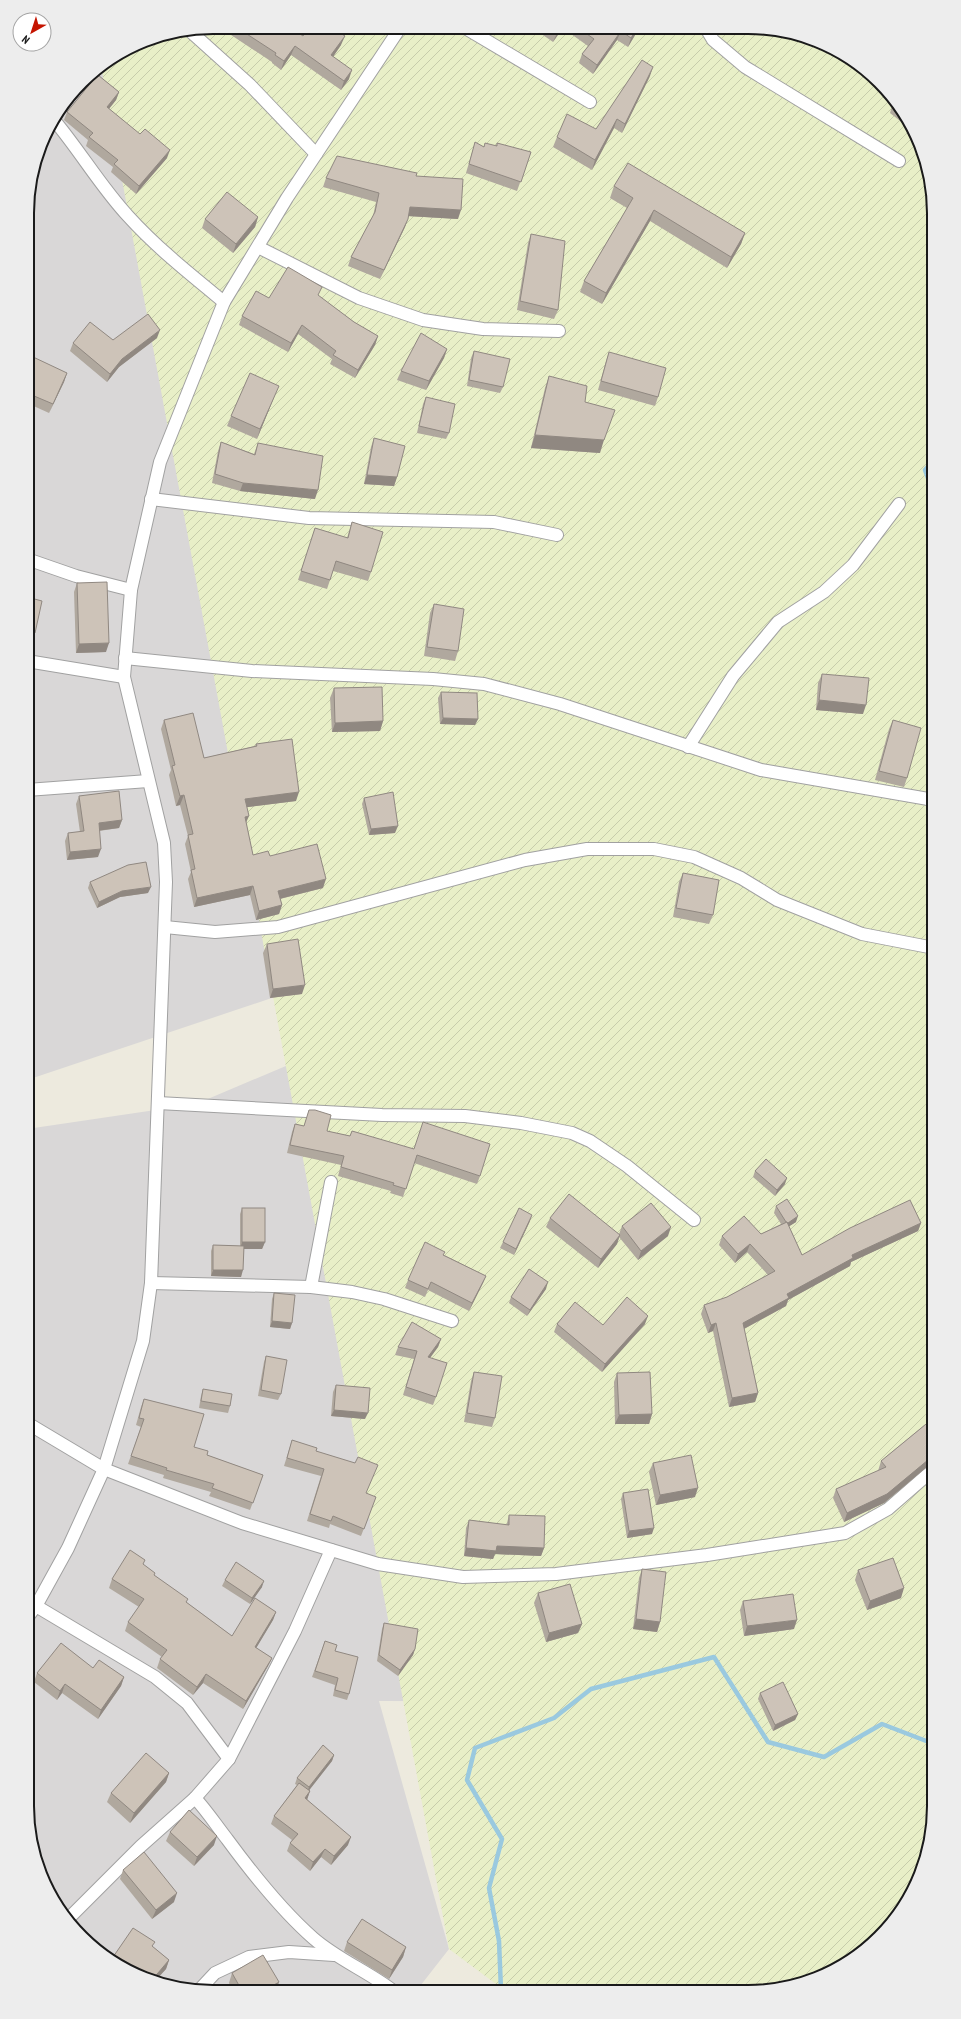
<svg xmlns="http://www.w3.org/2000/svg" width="961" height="2019" font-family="'PT Sans Narrow',sans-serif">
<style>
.residential{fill:#d9d7d7}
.farmland{fill:url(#farmland-furrows)}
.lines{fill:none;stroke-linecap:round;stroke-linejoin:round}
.stream{stroke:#9ac9df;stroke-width:4.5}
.street-casing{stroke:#a1a1a1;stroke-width:14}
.street{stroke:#fff;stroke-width:12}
.wall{fill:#b0a89e}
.shaded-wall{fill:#908881}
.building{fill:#cdc3b8;stroke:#908881}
.rim{fill:none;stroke:#1a1a1a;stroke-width:2}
</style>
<defs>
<pattern id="farmland-furrows" width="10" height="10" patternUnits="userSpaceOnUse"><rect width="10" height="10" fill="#e8efc7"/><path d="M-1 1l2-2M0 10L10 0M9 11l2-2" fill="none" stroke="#c6ccaa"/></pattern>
</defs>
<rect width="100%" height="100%" fill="#edeade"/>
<g class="residential">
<polygon points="213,27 784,31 831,46 606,886 27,1080 27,200 46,131 90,73 142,41"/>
<polygon points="555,952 832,1702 379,1701 449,1949 417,1990 177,1988 130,1973 90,1946 52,1899 33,1855 27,1806 27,1129 196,1104"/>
</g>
<polygon class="farmland" points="213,27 784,31 831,46 871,73 903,110 928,164 934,213 934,1819 920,1877 896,1920 851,1961 797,1986 748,1992 504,1990 449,1949 101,66 142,41"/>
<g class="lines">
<g class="stream">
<polyline points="934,494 925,470 934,460"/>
<polyline points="501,1990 499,1941 489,1888 502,1839 467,1780 475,1748 554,1718 591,1689 714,1657 768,1742 824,1757 882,1724 934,1744"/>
</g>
<g class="street-casing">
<g id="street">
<polyline points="467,29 590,102"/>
<polyline points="707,30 713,40 745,67 899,161"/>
<polyline points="190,31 250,85 316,154"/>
<path d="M54,120C80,151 101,187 128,216C157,248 191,275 224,302"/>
<polyline points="258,247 359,298 423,320 483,329 559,331"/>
<polyline points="151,499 309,518 494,522 557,535"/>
<polyline points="27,559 76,576 131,590"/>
<polyline points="125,658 252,671 433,679 484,684 560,704 761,770 934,800"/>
<polyline points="27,661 124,677"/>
<polyline points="688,747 733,676 778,622 824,592 853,565 899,504"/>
<polyline points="27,790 148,781"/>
<polyline points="165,927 215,932 278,927 525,860 587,849 654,849 694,857 741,878 777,900 862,934 934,948"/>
<polyline points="158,1103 382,1115 465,1116 521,1123 572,1133 590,1141 627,1166 694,1220"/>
<polyline points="151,1283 311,1287 352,1292 384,1299 452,1321"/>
<polyline points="311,1287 331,1182"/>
<polyline points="27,1423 104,1469 242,1523 378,1564 463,1577 556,1574 707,1555 845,1533 888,1509 934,1469"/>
<polyline points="36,1606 155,1677 187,1703 229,1759"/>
<polyline points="27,1618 36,1606 68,1548 104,1469 143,1341 151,1283 166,882 164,843 124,677 131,590 160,462 224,302 287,198 400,28"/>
<path d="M195,1798C207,1811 216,1825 227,1839C252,1873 281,1910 313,1938C337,1959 367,1971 392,1990"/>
<polyline points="68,1919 141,1846 195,1798 229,1759 295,1631 331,1550"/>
<polyline points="200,1989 215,1973 249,1957 289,1952 334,1955"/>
</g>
</g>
<use href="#street" class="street"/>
</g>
<g class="wall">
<polygon points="219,27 290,27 303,36 341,45 333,57 349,79 341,90 291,55 281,70 272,63 272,62"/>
<polygon points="541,29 562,29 553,42 540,33"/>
<polygon points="564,29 638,30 628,47 617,40 593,74 579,63 582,54 588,46"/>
<polygon points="94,72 119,92 116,100 109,109 167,158 136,194 111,172 113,167 86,146 88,140 64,120 67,112 84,91 79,88 90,73"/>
<polygon points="650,76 622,133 614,128 592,170 553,147 557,137 596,129"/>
<polygon points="892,106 903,110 913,131 890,113"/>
<polygon points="475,142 484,147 485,143 496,146 497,143 531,152 517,191 466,173"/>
<polygon points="416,176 458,219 408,216 405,227 380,279 348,266 351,257 373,216 376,202 323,187 326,178"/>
<polygon points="614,186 745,233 741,244 727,268 650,221 602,304 580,292 584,281 627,208 610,198"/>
<polygon points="258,217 255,227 233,253 202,228 205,219"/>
<polygon points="531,234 558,310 554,319 517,310 528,243"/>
<polygon points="319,296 354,322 378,336 375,345 355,378 330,364 332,359 298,334 288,352 239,325 242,316 269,298"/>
<polygon points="157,338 119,367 107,382 70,351 73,343"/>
<polygon points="447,349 444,358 426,390 397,380 401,371"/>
<polygon points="474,351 503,387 500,393 467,386 471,358"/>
<polygon points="609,352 658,397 655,406 598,390 606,361"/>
<polygon points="27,364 67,373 64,382 49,413 27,403"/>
<polygon points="549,376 585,402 600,453 531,448 545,388"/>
<polygon points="275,395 257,439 227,426 231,416"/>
<polygon points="426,397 449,433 446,439 417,433 423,404"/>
<polygon points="374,438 397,477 394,486 364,484 371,447"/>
<polygon points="221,442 254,454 258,443 315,499 240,491 212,483 218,451"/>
<polygon points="352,522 371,572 368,581 333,571 327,589 298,580 315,528 347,538"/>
<polygon points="77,583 106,652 76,653 74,592"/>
<polygon points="27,597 35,633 32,639 27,638"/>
<polygon points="434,604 458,651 455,661 424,656 430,613"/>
<polygon points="822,674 863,714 816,710 818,683"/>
<polygon points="334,688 383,721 380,731 332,732 330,698"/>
<polygon points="441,692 478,719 475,725 440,724 438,698"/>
<polygon points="164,720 204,758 255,746 256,744 296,801 247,807 246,822 253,855 270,856 323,888 280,899 282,905 279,914 256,920 250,895 194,907 188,879 191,872 185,844 188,836 180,805 176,806 169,775 171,770 161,729"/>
<polygon points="893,720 907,778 904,787 875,780 889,729"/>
<polygon points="79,796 122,820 119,828 99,831 98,857 67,860 65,841 68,833 80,832 76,804"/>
<polygon points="364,798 395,833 369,835 362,804"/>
<polygon points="683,873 713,915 709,924 673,917 679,882"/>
<polygon points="90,882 148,893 120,897 97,908 88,888"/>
<polygon points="267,944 302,994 270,998 263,953"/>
<polygon points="309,1110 327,1131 350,1136 352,1131 480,1176 477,1184 414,1163 403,1197 390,1193 391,1191 338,1176 341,1165 287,1153 292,1132 295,1124 304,1126"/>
<polygon points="755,1171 785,1184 775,1196 753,1177"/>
<polygon points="776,1206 796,1222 789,1226 802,1255 921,1223 918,1231 851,1262 850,1266 788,1300 786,1306 744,1329 758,1393 755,1402 729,1407 713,1331 708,1333 701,1314 704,1305 727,1297 768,1275 747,1252 735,1263 719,1245 722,1236 761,1234 781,1224 774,1213"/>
<polygon points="242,1208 265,1242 262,1249 244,1249 241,1277 211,1276 211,1251 213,1245 240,1246 240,1214"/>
<polygon points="550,1218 619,1234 622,1226 668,1236 638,1260 619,1237 617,1244 598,1268 546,1227"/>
<polygon points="530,1221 514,1255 500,1248 503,1242"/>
<polygon points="444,1255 486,1276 483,1283 469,1311 428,1290 425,1297 405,1288 408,1280"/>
<polygon points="546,1289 527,1316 509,1303 511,1297"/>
<polygon points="274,1293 292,1323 290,1329 270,1327 272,1299"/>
<polygon points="557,1324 603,1325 645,1324 602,1372 554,1332"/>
<polygon points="441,1339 438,1347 430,1357 436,1397 433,1405 403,1395 414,1359 395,1355 398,1347"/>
<polygon points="266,1356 281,1394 278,1400 258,1396 264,1362"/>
<polygon points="474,1372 495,1418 492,1427 464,1422 471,1381"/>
<polygon points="617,1373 652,1414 649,1424 615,1424 614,1382"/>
<polygon points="336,1385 365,1419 331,1416 333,1392"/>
<polygon points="203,1389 230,1406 228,1413 199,1408 201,1396"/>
<polygon points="144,1399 194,1447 207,1455 263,1475 250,1510 209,1496 211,1492 163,1478 164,1475 128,1464 141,1427 136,1425 141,1407"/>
<polygon points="934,1414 934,1461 884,1503 844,1522 833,1498 836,1489 878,1471 881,1461 927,1423 929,1418"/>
<polygon points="292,1440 316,1451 367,1494 376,1497 361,1536 330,1524 329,1528 307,1521 321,1476 284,1466"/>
<polygon points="653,1463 695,1497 656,1505 649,1472"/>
<polygon points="623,1493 652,1534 627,1538 621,1499"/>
<polygon points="509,1515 544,1548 541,1556 495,1554 493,1559 464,1556 466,1528 469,1520 507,1525 507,1523"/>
<polygon points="144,1565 154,1575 186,1602 232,1636 276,1612 273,1620 256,1648 272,1658 268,1666 243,1709 203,1683 193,1695 157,1668 160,1659 162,1657 125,1631 128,1622 139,1607 109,1588 112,1579"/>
<polygon points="642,1569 660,1622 657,1632 633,1629 639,1578"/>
<polygon points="858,1570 901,1598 867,1610 855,1580"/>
<polygon points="225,1580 262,1587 250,1604 222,1586"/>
<polygon points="538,1593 582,1624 578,1633 546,1642 534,1603"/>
<polygon points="743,1601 794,1629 744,1636 740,1610"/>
<polygon points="384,1623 415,1649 413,1655 398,1676 377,1661 382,1629"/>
<polygon points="325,1641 335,1651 349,1694 347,1700 333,1696 335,1685 312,1677"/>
<polygon points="93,1668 124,1677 121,1686 98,1719 62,1693 57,1700 34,1682 37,1673"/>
<polygon points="760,1693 798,1714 795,1720 773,1731 758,1699"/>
<polygon points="334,1755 332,1761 309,1790 310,1791 307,1799 348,1845 331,1865 321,1857 310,1871 287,1851 290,1843 292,1840 271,1824 274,1816 297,1785 295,1784 297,1778"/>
<polygon points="169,1773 166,1782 130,1823 107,1802 111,1793"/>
<polygon points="170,1832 214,1845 194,1866 166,1841"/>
<polygon points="123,1870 174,1902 152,1919 120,1879"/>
<polygon points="347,1942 406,1947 403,1957 389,1979 344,1951"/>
<polygon points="153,1947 169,1960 166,1969 155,1981 130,1973"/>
<polygon points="232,1973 277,1989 232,1989 229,1983"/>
</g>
<g class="shaded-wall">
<polygon points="559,29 562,29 553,42 557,33"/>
<polygon points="636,30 638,30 628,47 631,38"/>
<polygon points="621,31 617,40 593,74 597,65"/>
<polygon points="345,36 341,45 328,64 331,55"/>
<polygon points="295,46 291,55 281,70 284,61"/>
<polygon points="653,67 650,76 622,133 625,124"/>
<polygon points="352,70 349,79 341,90 344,81"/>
<polygon points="119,92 116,100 104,115 107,107"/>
<polygon points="617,119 614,128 592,170 595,160"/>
<polygon points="170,150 167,158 136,194 139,186"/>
<polygon points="410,207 461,210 458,219 407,216"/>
<polygon points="654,210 650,221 602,304 606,293"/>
<polygon points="258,217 255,227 233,253 236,244"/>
<polygon points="408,219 405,227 380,279 384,270"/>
<polygon points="745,233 741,244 727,268 731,257"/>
<polygon points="302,325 298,334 288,352 291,343"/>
<polygon points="160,330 157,338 119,367 107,382 110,374 122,359"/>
<polygon points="378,336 375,345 355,378 358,370"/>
<polygon points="447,349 444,358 426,390 429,381"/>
<polygon points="67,373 64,382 49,413 53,404"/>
<polygon points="279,386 275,395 257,439 260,429"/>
<polygon points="34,435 31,444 27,451 27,449"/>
<polygon points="535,435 604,440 600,453 531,448"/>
<polygon points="367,475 397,477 394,486 364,484"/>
<polygon points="243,483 318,490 315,499 240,491"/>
<polygon points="109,643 106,652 76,653 79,644"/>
<polygon points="819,700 866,705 863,714 816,710"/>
<polygon points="443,718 478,719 475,725 440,724"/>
<polygon points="383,721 380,731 332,732 335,723"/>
<polygon points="299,792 296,801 241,808 245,799"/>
<polygon points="184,795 180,805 176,806 180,796"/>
<polygon points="249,816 245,825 245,817"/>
<polygon points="122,820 119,828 96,831 99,823"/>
<polygon points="398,826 395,833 369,835 371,829"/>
<polygon points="101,849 98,857 67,860 70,852"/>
<polygon points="326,879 323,888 275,900 278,891"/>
<polygon points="253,886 250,895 194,907 197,898"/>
<polygon points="151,887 148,893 120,897 97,908 99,902 122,891"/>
<polygon points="282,905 279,914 256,920 259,911"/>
<polygon points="305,985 302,994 270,998 273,989"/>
<polygon points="787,1178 785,1184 775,1196 777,1190"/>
<polygon points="532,1215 530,1221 514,1255 516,1249"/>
<polygon points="798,1216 796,1222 785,1229 787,1223"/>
<polygon points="921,1223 918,1231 851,1262 850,1266 788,1300 786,1306 740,1331 743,1323 787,1294 852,1255"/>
<polygon points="671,1227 668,1236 638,1260 641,1251"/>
<polygon points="620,1235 617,1244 598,1268 601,1259"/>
<polygon points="242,1242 265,1242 262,1249 240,1249"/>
<polygon points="750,1244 747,1252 735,1263 738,1254"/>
<polygon points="213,1270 243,1270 241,1277 211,1276"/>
<polygon points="486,1276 483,1283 469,1311 472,1303"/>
<polygon points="548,1282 546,1289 527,1316 530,1310"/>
<polygon points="648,1316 645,1324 602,1372 605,1364"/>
<polygon points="272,1321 292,1323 290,1329 270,1327"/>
<polygon points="716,1323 713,1331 708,1333 711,1325"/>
<polygon points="441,1339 438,1347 425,1365 428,1357"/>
<polygon points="758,1393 755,1402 729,1407 732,1398"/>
<polygon points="334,1410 368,1413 365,1419 331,1416"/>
<polygon points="652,1414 649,1424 615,1424 619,1415"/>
<polygon points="934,1455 934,1461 884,1503 844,1522 847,1513"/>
<polygon points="698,1488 695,1497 656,1505 660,1495"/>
<polygon points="654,1528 652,1534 627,1538 629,1531"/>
<polygon points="497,1546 544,1548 541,1556 495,1554 493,1559 464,1556 466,1548"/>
<polygon points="264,1581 262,1587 250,1604 252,1598"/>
<polygon points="904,1588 901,1598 867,1610 870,1601"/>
<polygon points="276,1612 273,1620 252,1655 255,1647"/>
<polygon points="636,1619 660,1622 657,1632 633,1629"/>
<polygon points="797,1620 794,1629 744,1636 747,1626"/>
<polygon points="582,1624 578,1633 546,1642 549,1633"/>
<polygon points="415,1649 413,1655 398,1676 400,1670"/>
<polygon points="272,1658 268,1666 243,1709 246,1701"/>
<polygon points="206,1674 203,1683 193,1695 197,1687"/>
<polygon points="124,1677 121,1686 98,1719 101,1710"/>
<polygon points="65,1684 62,1693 57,1700 60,1691"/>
<polygon points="798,1714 795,1720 773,1731 775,1725"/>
<polygon points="334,1755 332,1761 307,1793 309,1787"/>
<polygon points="169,1773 166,1782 130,1823 134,1813"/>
<polygon points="310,1791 307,1800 305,1798"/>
<polygon points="217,1836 214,1845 194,1866 197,1857"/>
<polygon points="351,1837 348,1845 331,1865 334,1856"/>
<polygon points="325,1849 321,1857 310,1871 313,1862"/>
<polygon points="177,1893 174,1902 152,1919 156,1910"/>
<polygon points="406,1947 403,1957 389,1979 392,1970"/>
<polygon points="169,1960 166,1969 155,1981 152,1980"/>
<polygon points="279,1982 277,1989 267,1989"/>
</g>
<g class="building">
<polygon points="236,27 290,27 303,36 309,28 333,28 345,36 331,55 352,70 344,81 295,46 284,61 275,55 276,53"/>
<polygon points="551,29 559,29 557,33"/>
<polygon points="580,29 636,30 631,38 621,31 597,65 582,54 594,39"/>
<polygon points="642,60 653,67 625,124 617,119 595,160 557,137 567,114 596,129"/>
<polygon points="93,71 119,92 107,107 140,134 145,129 170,150 139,186 114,164 118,160 89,137 93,133 67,112 89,85 84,81 90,73"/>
<polygon points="896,101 903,110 907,118 892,106"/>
<polygon points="475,142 484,147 485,143 497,146 497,143 531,152 521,182 469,164"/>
<polygon points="337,156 417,173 416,176 463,179 461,210 410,207 408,219 384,270 351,257 375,212 379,193 326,178"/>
<polygon points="628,163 745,233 731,257 654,210 606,293 584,281 633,198 614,186"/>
<polygon points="227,192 258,217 236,244 205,219"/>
<polygon points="531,234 565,241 558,310 520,301"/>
<polygon points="288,267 322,287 318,295 354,322 378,336 358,370 333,355 336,351 302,325 291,343 242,316 256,291 269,298"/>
<polygon points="148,314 160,330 122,359 110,374 73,343 90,322 113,340"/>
<polygon points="421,333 447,349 429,381 401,371"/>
<polygon points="474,351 510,359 503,387 469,380"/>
<polygon points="609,352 666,368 658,397 601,381"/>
<polygon points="31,356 67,373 53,404 27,393 27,364"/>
<polygon points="250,373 279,386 260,429 231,416"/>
<polygon points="549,376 587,386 585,402 615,410 604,440 535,435"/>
<polygon points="426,397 455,404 449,433 419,426"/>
<polygon points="27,432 34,435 27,449"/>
<polygon points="374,438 405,446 397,477 367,475"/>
<polygon points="221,442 255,455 258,443 323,456 318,490 243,483 215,474"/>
<polygon points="352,522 383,532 371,572 336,561 330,580 301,571 315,528 348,538"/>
<polygon points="107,582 109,643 79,644 77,583"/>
<polygon points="27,597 42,601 35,633 27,631"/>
<polygon points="434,604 464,609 458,651 427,647"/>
<polygon points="822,674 869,678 866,705 819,700"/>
<polygon points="382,687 383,721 335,723 334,688"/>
<polygon points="441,692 477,693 478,719 443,718"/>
<polygon points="193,713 204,758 257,746 256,744 292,739 299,792 245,799 249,816 245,817 253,855 268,851 270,856 317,844 326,879 278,891 282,905 259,911 253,886 197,898 191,870 195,869 188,835 193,834 184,795 180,796 172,766 175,765 164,720"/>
<polygon points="893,720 921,728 907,778 879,771"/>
<polygon points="119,791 122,820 99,823 101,849 70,852 68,833 84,831 79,796"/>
<polygon points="393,792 398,826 371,829 364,798"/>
<polygon points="146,862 151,887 122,891 99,902 90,882 128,865"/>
<polygon points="683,873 719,880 713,915 676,908"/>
<polygon points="298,939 305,985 273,989 267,944"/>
<polygon points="309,1110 315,1110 331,1115 327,1131 350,1136 352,1131 414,1149 423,1122 490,1144 480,1176 417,1155 406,1189 393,1185 394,1183 341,1167 344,1156 290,1145 295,1124 304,1126"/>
<polygon points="766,1159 787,1178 777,1190 755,1171"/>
<polygon points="569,1194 620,1235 601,1259 550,1218"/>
<polygon points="787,1199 798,1216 788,1223 787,1222 786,1222 776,1206"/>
<polygon points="910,1200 921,1223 852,1255 853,1258 787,1294 789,1298 743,1323 758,1393 732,1398 716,1323 711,1325 704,1305 727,1297 775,1271 750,1244 738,1254 722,1236 744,1216 761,1234 787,1222 802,1255 850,1228"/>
<polygon points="651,1203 671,1227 641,1251 622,1226"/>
<rect x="242" y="1208" width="23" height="34"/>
<polygon points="519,1208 532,1215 516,1249 503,1242"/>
<polygon points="425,1242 445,1252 443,1255 486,1276 472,1303 431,1282 428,1289 408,1280"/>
<polygon points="213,1245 244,1246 243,1270 213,1270"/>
<polygon points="529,1269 548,1282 530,1310 511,1297"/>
<polygon points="274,1293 295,1295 292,1323 272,1321"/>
<polygon points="627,1297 648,1316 605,1364 557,1324 575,1302 603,1325"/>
<polygon points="412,1322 441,1339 428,1357 447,1363 436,1397 406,1387 417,1351 398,1347"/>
<polygon points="266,1356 287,1360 281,1394 261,1390"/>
<polygon points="474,1372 502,1376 495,1418 467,1413"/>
<polygon points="650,1372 652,1414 619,1415 617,1373"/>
<polygon points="336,1385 370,1388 368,1413 334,1410"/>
<polygon points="203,1389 232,1394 230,1406 201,1401"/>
<polygon points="144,1399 204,1414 194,1447 208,1451 207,1455 263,1475 253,1503 212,1488 214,1484 166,1470 167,1468 131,1456 144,1419 139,1418"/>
<polygon points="934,1414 934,1455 887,1494 847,1513 836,1489 886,1467 881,1461 931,1420 929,1418"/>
<polygon points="292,1440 317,1448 316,1451 355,1463 358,1457 378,1465 366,1493 376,1497 364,1529 333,1516 331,1521 310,1514 324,1469 287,1458"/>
<polygon points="691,1455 698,1488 660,1495 653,1463"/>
<polygon points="648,1489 654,1528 629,1531 623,1493"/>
<polygon points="509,1515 545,1516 544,1548 497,1546 496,1551 466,1548 469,1520 509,1525"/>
<polygon points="130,1550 145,1560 143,1564 155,1573 154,1575 188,1599 186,1602 232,1636 255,1598 276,1612 255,1647 272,1658 246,1701 206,1674 197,1687 160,1659 167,1650 128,1622 144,1599 112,1579"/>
<polygon points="893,1558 904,1588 870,1601 858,1570"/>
<polygon points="236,1562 264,1581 252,1598 225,1580"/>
<polygon points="642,1569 666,1572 660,1622 636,1619"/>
<polygon points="570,1584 582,1624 549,1633 538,1593"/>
<polygon points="793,1594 797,1620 747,1626 743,1601"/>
<polygon points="384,1623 418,1629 415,1649 400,1670 379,1655"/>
<polygon points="325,1641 337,1645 335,1651 358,1657 349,1694 335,1690 338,1678 315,1671"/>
<polygon points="61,1643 93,1668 99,1660 124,1677 101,1710 65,1684 60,1691 37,1673"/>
<polygon points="783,1682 798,1714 775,1725 760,1693"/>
<polygon points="323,1745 334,1755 309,1787 297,1778"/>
<polygon points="146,1753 169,1773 134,1813 111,1793"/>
<polygon points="299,1783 310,1791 305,1798 351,1837 334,1856 325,1849 313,1862 290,1843 298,1834 274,1816"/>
<polygon points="189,1810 217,1836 197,1857 170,1832"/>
<polygon points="144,1852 177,1893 156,1910 123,1870"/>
<polygon points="362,1919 406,1947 392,1970 347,1942"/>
<polygon points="133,1928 155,1942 152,1946 169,1960 152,1980 144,1977 136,1971 134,1974 130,1973 111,1960"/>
<polygon points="263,1955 279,1982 267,1989 241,1989 232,1973"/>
</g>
<path d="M0 0H961V2019H0ZM213 34H748A179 179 0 0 1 927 213V1806A179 179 0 0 1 748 1985H213A179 179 0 0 1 34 1806V213A179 179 0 0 1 213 34Z" fill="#ededed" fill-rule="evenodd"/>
<path class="rim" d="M213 34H748A179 179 0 0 1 927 213V1806A179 179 0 0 1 748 1985H213A179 179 0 0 1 34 1806V213A179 179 0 0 1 213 34Z"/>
<g transform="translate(32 32) rotate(219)"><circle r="19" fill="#ffffff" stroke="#a3a3a3"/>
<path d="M0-3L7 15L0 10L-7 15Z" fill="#c51400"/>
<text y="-6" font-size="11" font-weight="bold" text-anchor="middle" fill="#1a1a1a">N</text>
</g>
</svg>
